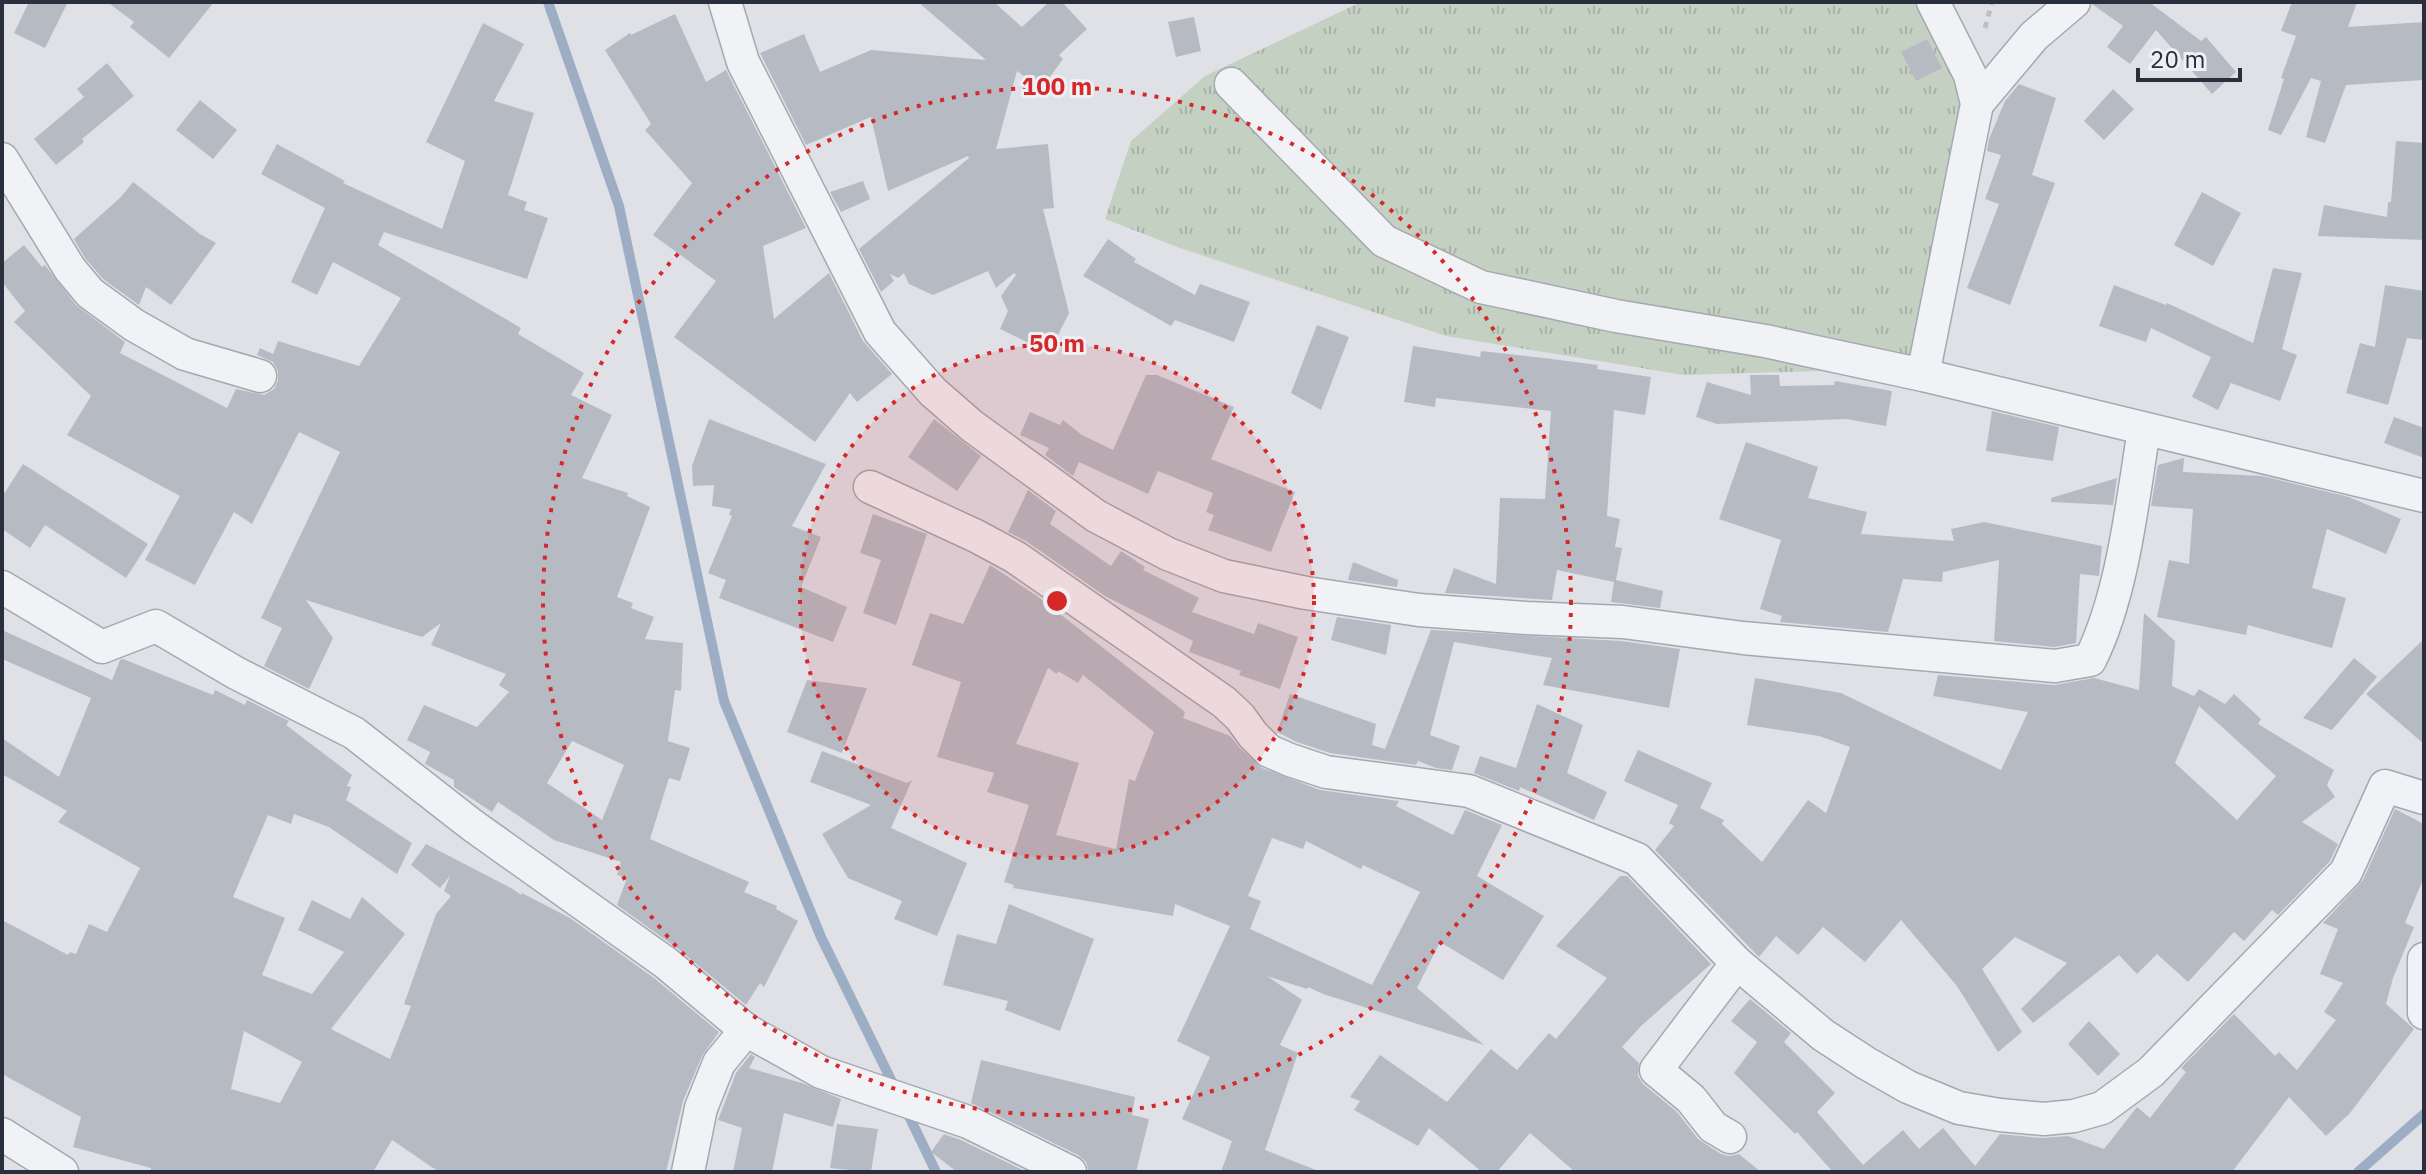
<svg xmlns="http://www.w3.org/2000/svg" width="2426" height="1174" font-family="'IBM Plex Sans',sans-serif">
<style>
.grass{fill:url(#grass-tufts)}
.lines{fill:none;stroke-linecap:round;stroke-linejoin:round}
.stream{stroke:#9daec4;stroke-width:10}
.building{fill:#b6bbc3;fill-rule:evenodd}
.minor-casing{stroke:#a5a8b0;stroke-width:35}
.path{stroke:#bdbfc5;stroke-width:5;stroke-dasharray:6 6;stroke-linecap:butt}
.minor{stroke:#f1f2f5;stroke-width:32}
.ring{fill:none;stroke:#d62828;stroke-width:4;stroke-dasharray:4 8}
.centre{fill:#d62828;stroke:#eef0f5;stroke-width:4}
.ring-label{font-size:24px;text-anchor:middle;font-weight:bold;fill:#d62828;stroke:#eef0f5;stroke-width:6;stroke-linejoin:round;paint-order:stroke}
</style>
<defs>
<pattern id="grass-tufts" width="24" height="20" patternUnits="userSpaceOnUse" patternTransform="scale(2)"><rect width="24" height="20" fill="#c4d0c1"/><path d="M3 7l-1-3M5 7V3M7 7l1-3M15 17l-1-3M17 17v-4M19 17l1-3" fill="none" stroke="#a8b3a7"/></pattern>
</defs>
<rect width="100%" height="100%" fill="#dfe1e7"/>
<polygon class="grass" points="1361,2 1924,2 1967,96 1916,368 1684,375 1446,336 1180,248 1105,219 1131,141 1205,76"/>
<g class="lines">
<g class="stream">
<polyline points="548,2 619,206 724,701 821,937 895,1088"/>
<polyline points="906,1110 936,1172"/>
<polyline points="2358,1172 2424,1114"/>
</g>
</g>
<g class="building">
<polygon points="29,2 68,2 45,48 14,33"/>
<polygon points="107,2 214,2 169,58 130,27 134,22"/>
<polygon points="918,2 994,2 1022,27 1049,2 1062,2 1087,29 1059,55 1063,59 1041,89 1017,71 996,149 1048,144 1054,208 1043,209 1069,313 1049,353 1000,329 1008,311 1001,296 1016,275 1014,273 996,288 988,271 933,295 909,284 904,273 898,278 890,274 894,281 881,292 859,249 969,158 968,156 888,191 871,117 806,145 760,53 804,34 820,72 871,50 986,60"/>
<polygon points="2093,2 2149,2 2201,41 2206,37 2236,72 2212,94 2156,30 2130,64 2107,47 2123,26 2092,4"/>
<polygon points="2292,2 2357,2 2348,27 2424,22 2424,80 2346,85 2325,143 2306,137 2321,81 2311,78 2281,135 2268,130 2284,79 2281,78 2296,36 2281,31"/>
<polygon points="675,14 706,82 726,70 806,228 763,246 774,319 829,273 863,341 892,374 857,402 850,393 815,442 674,337 716,281 653,235 692,183 645,130 651,124 605,50 630,33 631,35"/>
<polygon points="1194,17 1201,51 1176,57 1168,22"/>
<path d="M483,23L524,44L494,101L534,113L508,195L527,202L524,210L548,218L527,279L384,232L378,245L521,328L518,334L584,373L571,395L612,415L582,478L628,493L627,496L650,507L617,597L633,603L631,608L654,617L645,639L683,643L681,691L675,690L668,741L690,748L680,781L669,778L650,839L749,882L744,892L777,906L776,909L798,921L764,987L760,983L746,1005L677,948L617,905L627,878L617,875L621,862L554,840L498,802L492,812L454,787V780L425,764L430,752L407,740L424,705L477,727L509,692L499,685L506,674L431,645L441,623L422,637L306,600L333,638L309,689L264,666L282,628L261,618L340,452L299,432L252,524L234,512L195,585L145,560L180,496L67,435L91,396L14,322L25,311L2,282V263L24,245L42,267L45,265L76,305L125,342L120,353L227,408L236,389L264,395L274,389L278,381V371L273,362L257,355L260,348L273,354L278,341L359,366L401,298L333,262L317,295L291,282L325,208L261,174L277,144L345,181L343,183L442,229L465,161L426,142ZM572,741L624,765L602,820L547,783Z"/>
<polygon points="1927,39 1942,68 1916,81 1901,52"/>
<polygon points="107,63 134,96 82,139 84,142 56,165 34,139 84,97 77,89"/>
<polygon points="2019,84 2056,98 2032,175 2055,183 2010,305 1967,288 1999,204 1985,199 2001,155 1987,151 1989,139 2005,101"/>
<polygon points="2113,89 2134,109 2104,140 2084,121"/>
<polygon points="200,100 237,130 213,159 176,130"/>
<polygon points="2396,141 2424,143 2424,240 2318,236 2324,205 2387,217 2388,202 2391,202"/>
<polygon points="863,181 870,199 841,212 830,192"/>
<polygon points="133,182 200,234 216,243 171,305 146,287 139,305 103,279 85,258 74,239 121,197"/>
<polygon points="2202,192 2241,213 2213,266 2174,245"/>
<polygon points="1108,239 1136,259 1134,262 1195,295 1200,284 1250,302 1234,342 1175,320 1171,326 1083,276"/>
<polygon points="2273,268 2302,273 2282,349 2297,355 2280,401 2231,383 2218,410 2192,397 2211,357 2151,328 2146,342 2099,326 2114,285 2166,305 2167,303 2253,343"/>
<polygon points="2385,285 2424,291 2424,340 2407,338 2388,405 2346,393 2360,343 2375,347"/>
<polygon points="1317,325 1349,337 1321,410 1291,393"/>
<polygon points="1413,346 1480,357 1481,351 1544,358 1598,365 1597,369 1651,377 1645,415 1614,410 1607,516 1620,519 1615,547 1622,548 1616,580 1663,591 1660,608 1611,602 1614,582 1557,570 1552,600 1445,593 1454,568 1496,584 1500,498 1545,499 1551,411 1436,398 1435,407 1404,402"/>
<polygon points="1146,375 1157,375 1234,407 1211,459 1295,492 1271,552 1208,530 1214,515 1206,512 1213,493 1158,471 1148,494 1079,462 1073,476 1045,455 1049,448 1020,435 1030,412 1060,425 1063,420 1082,435 1113,450"/>
<polygon points="1750,375 1779,375 1780,386 1834,385 1835,381 1892,391 1886,426 1846,419 1717,424 1696,417 1707,382 1751,395"/>
<polygon points="1992,411 2059,427 2053,461 1986,451"/>
<polygon points="2394,417 2424,428 2424,458 2384,443"/>
<polygon points="709,419 826,464 792,526 821,537 801,587 847,607 833,642 719,598 726,580 708,573 732,516 729,515 731,509 712,506 714,485 693,486 692,466"/>
<polygon points="934,419 981,456 957,491 908,457"/>
<polygon points="1746,442 1818,467 1808,498 1867,512 1861,534 1954,541 1951,529 1984,522 2102,546 2099,576 2080,574 2076,643 2054,647 1994,641 1999,560 1943,572 1942,582 1903,579 1888,632 1780,622 1782,616 1760,609 1781,540 1719,519"/>
<polygon points="2184,458 2183,472 2262,476 2349,497 2401,519 2386,554 2327,529 2312,588 2346,598 2332,648 2248,625 2246,635 2157,617 2169,560 2189,564 2193,509 2151,506 2158,465"/>
<polygon points="23,464 148,544 126,578 45,525 30,548 2,529 2,497"/>
<polygon points="2117,478 2113,505 2051,502 2051,498"/>
<polygon points="1028,490 1056,511 1050,524 1111,566 1121,551 1145,567 1143,570 1199,598 1192,612 1254,634 1258,623 1298,637 1280,689 1239,675 1241,671 1189,652 1193,641 1105,596 1026,541 1008,532"/>
<polygon points="873,514 927,534 896,625 863,613 881,560 860,553"/>
<polygon points="1353,562 1398,580 1397,587 1348,580"/>
<path d="M990,565L1037,596L1185,712L1183,718L1230,736L1240,748L1262,768L1320,790L1399,801L1396,806L1453,835L1465,810L1502,825L1477,876L1544,916L1503,980L1440,942L1417,988L1484,1045L1323,994L1308,987L1307,989L1267,976L1302,1000L1280,1045L1298,1053L1265,1150L1316,1170V1172H1221L1232,1141L1182,1119L1210,1057L1177,1041L1230,926L1175,904L1173,916L1013,888L1014,885L1004,882L1029,805L987,792L994,773L937,757L961,682L912,665L930,613L963,624ZM1048,668L1057,674L1058,671L1078,683L1083,675L1154,732L1135,781L1129,779L1116,849L1056,835L1079,763L1016,744ZM1272,838L1303,849L1306,841L1361,869L1363,865L1420,892L1372,985L1250,929L1261,901L1248,896Z"/>
<path d="M2144,613L2175,641L2172,686L2194,696L2199,689L2225,704L2234,694L2261,719L2258,724L2334,770L2327,785L2335,797L2302,822L2338,844L2330,861L2278,915L2272,910L2244,941L2234,932L2188,982L2157,954L2137,974L2119,955L2033,1023L2021,1009L2067,963L2015,937L1982,969L2022,1032L1998,1052L1957,986L1901,920L1865,962L1823,927L1798,955L1776,936L1759,957L1655,850L1674,826L1669,823L1678,805L1624,781L1638,750L1712,783L1700,808L1724,820L1722,824L1762,862L1808,800L1826,813L1850,747L1819,736L1747,725L1755,678L1841,693L2001,770L2028,712L1933,696L1938,675L2054,685L2094,678L2139,690ZM2199,706L2276,776L2237,820L2175,763Z"/>
<polygon points="1337,617 1391,625 1386,655 1331,640"/>
<path d="M2,630L112,680L120,660L123,659L213,695L215,690L245,705L247,700L289,721L286,725L352,775L347,786L351,787L346,800L412,843L397,874L329,827L294,814L291,824L268,815L233,897L285,918L262,975L312,994L344,952L298,930L312,900L350,919L362,897L405,934L331,1029L390,1059L411,1006L404,1004L436,914L451,896L444,891L450,876L440,888L411,865L426,844L513,889L521,895L522,893L570,918L654,978L719,1032L702,1056L683,1101L666,1172H439L392,1140L373,1172H151V1168L73,1147L81,1117L2,1074V920L68,955L70,952L76,954L89,924L107,932L140,868L58,822L67,811L2,774V738L59,777L91,698L2,659ZM244,1031L302,1062L280,1103L231,1089Z"/>
<polygon points="1431,630 1621,641 1680,649 1669,708 1543,685 1552,658 1454,642 1430,735 1460,746 1452,770 1436,768 1418,761 1416,765 1330,753 1297,742 1277,732 1290,694 1376,724 1372,745 1385,749"/>
<polygon points="2424,639 2424,744 2366,694"/>
<polygon points="2354,658 2377,677 2332,730 2303,718"/>
<polygon points="807,680 867,688 842,753 787,732"/>
<polygon points="1537,704 1583,725 1567,773 1607,792 1594,820 1520,787 1519,791 1474,773 1480,756 1516,768"/>
<polygon points="822,751 907,783 912,780 891,828 967,863 937,936 894,919 902,901 848,878 822,834 871,805 810,782"/>
<polygon points="2395,809 2424,824 2424,877 2405,923 2414,927 2393,978 2386,1004 2414,1029 2350,1113 2326,1136 2289,1097 2232,1172 1833,1172 1797,1132 1795,1134 1734,1073 1757,1042 1731,1021 1750,999 1791,1033 1784,1042 1835,1093 1817,1112 1863,1165 1903,1130 1919,1149 1943,1128 1975,1166 2000,1134 2043,1138 2068,1136 2104,1149 2137,1107 2150,1118 2186,1072 2181,1068 2234,1014 2275,1056 2279,1052 2297,1070 2336,1020 2324,1012 2343,983 2320,974 2338,929 2323,923 2363,880"/>
<polygon points="1620,876 1627,876 1711,964 1641,1026 1622,1047 1639,1063 1638,1076 1643,1084 1677,1112 1698,1139 1721,1154 1729,1156 1739,1154 1761,1172 1575,1172 1530,1133 1497,1172 1482,1172 1429,1128 1418,1146 1354,1110 1360,1101 1350,1097 1380,1055 1447,1102 1491,1049 1517,1070 1549,1033 1556,1039 1607,978 1556,946"/>
<polygon points="1009,904 1094,939 1060,1031 1005,1010 1008,1001 943,985 957,934 996,944"/>
<polygon points="2089,1021 2120,1054 2098,1076 2068,1044"/>
<polygon points="751,1054 755,1057 749,1068 802,1083 841,1099 833,1127 784,1113 772,1172 733,1172 742,1128 718,1120 736,1073"/>
<polygon points="981,1060 1135,1097 1132,1115 1149,1119 1136,1172 1089,1172 1086,1162 1078,1155 971,1103"/>
<polygon points="837,1124 878,1129 871,1172 830,1168"/>
<polygon points="944,1134 961,1140 1027,1172 957,1172 931,1152"/>
</g>
<g class="lines">
<g class="minor-casing">
<g id="minor">
<path d="M725,2L743,62L880,332L933,392L972,426L1096,516L1168,554L1224,576L1306,593L1419,610L1526,618L1623,622L1743,638L2055,666L2090,660C2123,594 2132,503 2144,430"/>
<polyline points="1231,84 1384,241 1481,287 1616,316 1765,341 1923,375 2424,496"/>
<polyline points="1977,104 2034,36 2074,2"/>
<polyline points="2,159 70,269 90,293 134,325 185,354 260,376"/>
<polyline points="1923,375 1977,104 1970,75 1933,2"/>
<polyline points="870,487 976,536 1015,557 1224,702 1240,717 1253,735 1269,751 1290,760 1326,772 1469,791 1637,859 1737,963 1823,1035 1866,1063 1908,1087 1959,1108 2000,1115 2044,1119 2074,1116 2102,1108 2151,1072 2346,872 2385,786 2424,798"/>
<polyline points="2,587 102,647 156,626 236,673 354,733 472,825 666,963 746,1030 821,1072 968,1122 1070,1172"/>
<polyline points="2424,959 2424,1013"/>
<polyline points="2,1134 62,1172"/>
<polyline points="1730,1137 1713,1127 1691,1099 1656,1070 1737,963"/>
<polyline points="688,1172 701,1108 719,1063 746,1030"/>
</g>
</g>
<polyline class="path" points="1985,28 1992,2"/>
<use href="#minor" class="minor"/>
</g>
<circle cx="1057" cy="601" r="257" fill="#d62828" fill-opacity=".12"/>
<g class="ring">
<circle cx="1057" cy="601" r="257"/>
<circle cx="1057" cy="601" r="514"/>
</g>
<circle cx="1057" cy="601" r="12" class="centre"/>
<g class="ring-label">
<text x="1057" y="95">100 m</text>
<text x="1057" y="352">50 m</text>
</g>
<rect width="2426" height="1174" fill="none" stroke="#292f3c" stroke-width="8"/>
<path d="M2138 68v12h102v-12" fill="none" stroke="#292f3c" stroke-width="4"/>
<text x="2150" y="68" font-size="24" fill="#292f3c" stroke="#eef0f5" stroke-width="6" paint-order="stroke">20 m</text>
</svg>
